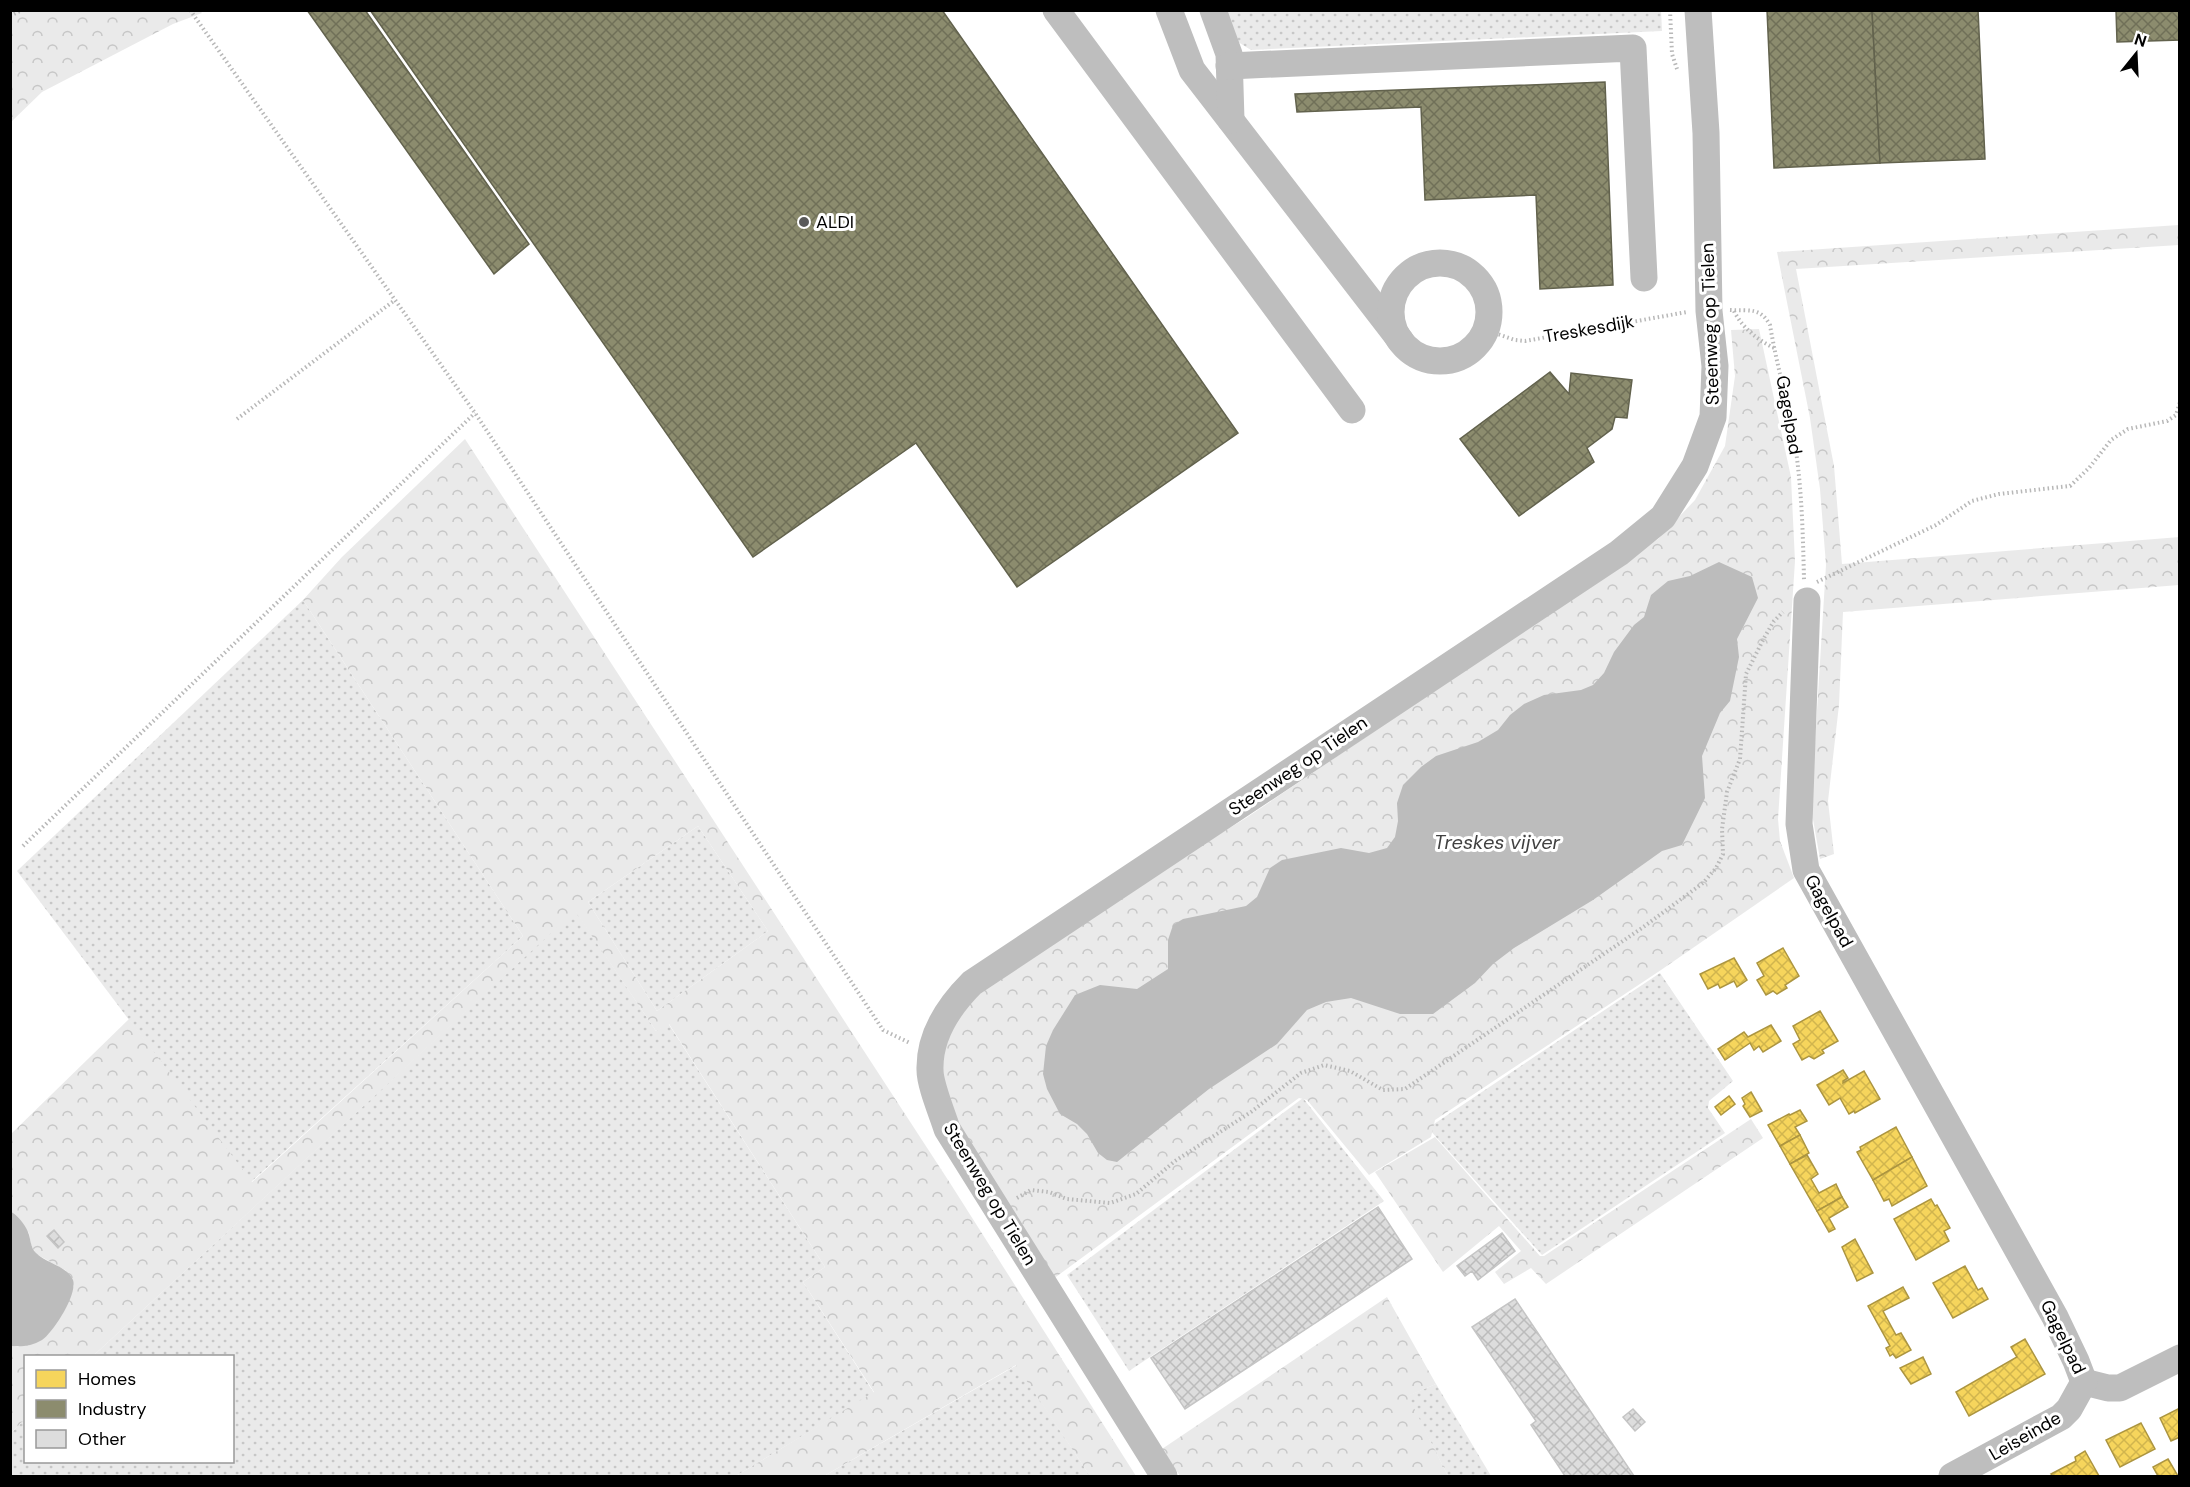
<svg xmlns="http://www.w3.org/2000/svg" width="2190" height="1487" font-family="'DM Sans',sans-serif">
<style>
.grass{fill:url(#grass-dots)}
.forest{fill:url(#forest-crowns);fill-rule:evenodd}
.water{fill:#bcbcbc}
.homes{fill:url(#homes-cross-hatch);stroke:#ac9540;stroke-width:1.5}
.industry{fill:url(#industry-cross-hatch);stroke:#62624d;stroke-width:1.5}
.building{fill:url(#building-cross-hatch);stroke:#c5c5c5;stroke-width:1.5}
.lines{fill:none;stroke-linecap:round;stroke-linejoin:round}
.path{stroke:#b8b8b8;stroke-width:4;stroke-dasharray:1.5 3;stroke-linecap:butt}
.minor{stroke:#bebebe;stroke-width:27}
.poi-dot{fill:#595959;stroke:#fff;stroke-width:2}
.labels{text-anchor:middle;dominant-baseline:central;stroke-width:6;stroke-linejoin:round;paint-order:stroke}
.poi-label{font-size:18px;fill:#000;stroke:#fff;text-anchor:start}
.street-label{font-size:18px;fill:#000;stroke:#fff}
.water-label{font-size:20px;font-style:italic;fill:#414141;stroke:#fff}
</style>
<defs>
<pattern id="grass-dots" width="8" height="8" patternUnits="userSpaceOnUse" patternTransform="scale(1.5)"><rect width="8" height="8" fill="#eaeaea"/><path d="M2 2h.1M6 6h.1" fill="none" stroke="#c7c7c7" stroke-width="1.8" stroke-linecap="round"/></pattern>
<pattern id="forest-crowns" width="20" height="18" patternUnits="userSpaceOnUse" patternTransform="scale(1.5)"><rect width="20" height="18" fill="#eaeaea"/><path d="M2 6a3 3 0 1 1 6 0M12 15a3 3 0 1 1 6 0" fill="none" stroke="#c7c7c7"/></pattern>
<pattern id="homes-cross-hatch" width="8" height="8" patternUnits="userSpaceOnUse" patternTransform="scale(1.5)"><rect width="8" height="8" fill="#f6d55c"/><path d="M0 0l8 8M0 8l8-8" fill="none" stroke="#d1b54e"/></pattern>
<pattern id="industry-cross-hatch" width="8" height="8" patternUnits="userSpaceOnUse" patternTransform="scale(1.5)"><rect width="8" height="8" fill="#8c8c6e"/><path d="M0 0l8 8M0 8l8-8" fill="none" stroke="#707058"/></pattern>
<pattern id="building-cross-hatch" width="8" height="8" patternUnits="userSpaceOnUse" patternTransform="scale(1.5)"><rect width="8" height="8" fill="#ddd"/><path d="M0 0l8 8M0 8l8-8" fill="none" stroke="#bcbcbc"/></pattern>
</defs>
<rect width="100%" height="100%" fill="#fff"/>
<g class="grass">
<polygon points="1661,10 1662,31 1251,50 1230,37 1221,11"/>
<polygon points="303,600 523,936 251,1182 17,871"/>
<polygon points="698,826 768,931 657,1011 588,902"/>
<polygon points="575,910 656,1031 668,1023 825,1267 803,1282 874,1393 736,1476 11,1476 11,1433 25,1419 26,1462 232,1462 232,1356 93,1356"/>
<polygon points="1660,973 1733,1081 1709,1101 1708,1108 1725,1133 1542,1255 1428,1128"/>
<polygon points="1303,1098 1384,1201 1129,1371 1067,1275"/>
<polygon points="1017,1365 1090,1476 824,1476"/>
<polygon points="1436,1384 1491,1476 1448,1476 1407,1396"/>
</g>
<g class="forest">
<polygon points="200,11 202,13 173,24 42,92 11,122 11,11"/>
<polygon points="2179,225 2179,245 1796,269 1834,466 1842,564 2180,537 2179,585 1843,612 1839,705 1828,801 1834,854 1820,859 1811,808 1826,565 1820,489 1810,418 1777,252"/>
<polygon points="1759,329 1791,477 1795,561 1778,819 1780,841 1794,878 1661,970 1435,1120 1431,1137 1369,1175 1307,1100 1299,1098 1049,1282 971,1161 924,1029 985,976 1246,818 1658,539 1695,500 1725,446 1735,376 1731,330"/>
<path d="M465,439L950,1183L1136,1476H1090L1016,1365L824,1476H736L874,1392L803,1282L825,1267L669,1024L656,1031L575,911L93,1356H26L25,1419L11,1433V1346L18,1347L65,1309L74,1286L71,1277L65,1270L36,1254L31,1245L29,1233L11,1211V1134L129,1019L252,1182L523,936L303,600L342,557ZM698,826L768,931L657,1011L588,902Z"/>
<polygon points="1751,1119 1763,1138 1546,1284 1531,1268 1504,1284 1495,1272 1521,1251 1499,1226 1443,1272 1375,1172 1435,1137 1540,1256 1544,1256"/>
<polygon points="1387,1297 1436,1384 1408,1396 1448,1476 1180,1476 1162,1449"/>
</g>
<g class="water">
<polygon points="1719,562 1752,577 1758,598 1737,639 1739,657 1730,701 1720,713 1702,756 1705,798 1682,845 1662,851 1593,900 1514,948 1493,964 1475,983 1433,1014 1400,1014 1351,998 1326,1002 1307,1010 1277,1044 1209,1089 1117,1162 1107,1160 1098,1153 1087,1134 1077,1124 1060,1114 1047,1089 1043,1074 1046,1046 1053,1030 1075,995 1100,985 1137,989 1168,969 1168,940 1173,925 1183,919 1246,906 1257,897 1270,868 1282,860 1341,848 1369,853 1387,848 1395,837 1398,821 1397,803 1403,785 1421,767 1436,756 1478,742 1498,730 1510,715 1524,704 1544,695 1581,690 1593,685 1604,673 1614,652 1634,625 1644,617 1651,595 1668,581 1690,576"/>
<path d="M10,1211C17,1215 25,1224 28,1232C31,1239 30,1247 36,1253C46,1263 67,1266 73,1280C78,1294 53,1333 42,1340C32,1346 22,1347 11,1346Z"/>
</g>
<g class="homes">
<polygon points="1783,948 1799,976 1785,985 1787,988 1777,994 1773,991 1766,995 1757,980 1764,976 1757,963"/>
<polygon points="1734,958 1747,980 1737,987 1734,981 1720,988 1718,984 1708,989 1700,974"/>
<polygon points="1820,1011 1838,1041 1822,1050 1824,1053 1814,1059 1809,1056 1802,1060 1793,1044 1800,1040 1793,1026"/>
<polygon points="1771,1025 1781,1041 1763,1052 1759,1046 1754,1050 1750,1043 1725,1060 1718,1049 1744,1032 1748,1037"/>
<polygon points="1843,1070 1848,1078 1843,1081 1843,1083 1864,1071 1880,1099 1855,1113 1854,1111 1849,1114 1840,1098 1829,1105 1817,1085"/>
<polygon points="1751,1092 1762,1111 1750,1117 1743,1106 1745,1104 1742,1098"/>
<polygon points="1729,1096 1735,1104 1721,1115 1715,1107"/>
<polygon points="1800,1110 1807,1121 1795,1127 1800,1135 1780,1146 1768,1125 1789,1114 1790,1115"/>
<polygon points="1896,1127 1912,1157 1873,1180 1857,1152 1861,1150 1860,1147"/>
<polygon points="1800,1135 1809,1153 1790,1164 1780,1146"/>
<polygon points="1807,1155 1818,1174 1811,1179 1819,1193 1836,1184 1842,1197 1817,1211 1790,1164"/>
<polygon points="1912,1157 1927,1186 1892,1206 1889,1199 1884,1201 1873,1180"/>
<polygon points="1842,1197 1848,1207 1829,1218 1835,1229 1829,1232 1817,1211"/>
<polygon points="1931,1199 1935,1206 1937,1205 1950,1228 1944,1231 1949,1241 1916,1260 1894,1219"/>
<polygon points="1855,1239 1873,1273 1857,1281 1842,1247"/>
<polygon points="1965,1266 1978,1290 1982,1288 1988,1299 1953,1318 1933,1283"/>
<polygon points="1903,1287 1909,1298 1883,1311 1896,1335 1901,1333 1911,1350 1896,1358 1893,1354 1890,1356 1886,1348 1890,1346 1868,1306"/>
<polygon points="2025,1339 2045,1374 1969,1416 1956,1392 2017,1357 2011,1347"/>
<polygon points="1923,1357 1931,1374 1911,1384 1900,1368"/>
<polygon points="2180,1408 2180,1437 2171,1441 2160,1418"/>
<polygon points="2141,1423 2155,1449 2120,1467 2106,1440"/>
<polygon points="2085,1451 2099,1476 2053,1476 2051,1474 2076,1461 2075,1457"/>
<polygon points="2168,1459 2178,1476 2158,1476 2153,1467"/>
</g>
<g class="industry">
<polygon points="307,10 365,10 529,244 494,274"/>
<polygon points="370,10 942,10 1238,433 1017,587 916,443 753,557"/>
<polygon points="1767,10 1872,10 1880,163 1774,168"/>
<polygon points="1872,10 1978,10 1985,159 1880,163"/>
<polygon points="2116,10 2180,10 2180,40 2117,42"/>
<polygon points="1605,82 1613,285 1540,289 1536,195 1425,200 1421,107 1297,112 1295,94"/>
<polygon points="1550,372 1569,394 1571,373 1632,380 1627,418 1615,417 1612,429 1587,448 1594,462 1519,516 1460,439"/>
</g>
<g class="building">
<polygon points="1378,1207 1412,1259 1185,1409 1151,1358"/>
<polygon points="54,1230 64,1242 58,1248 47,1236"/>
<polygon points="1502,1233 1515,1251 1478,1280 1472,1271 1465,1276 1457,1266"/>
<polygon points="1515,1299 1634,1476 1565,1476 1531,1425 1536,1421 1472,1327"/>
<polygon points="1633,1409 1645,1422 1635,1431 1623,1417"/>
</g>
<g class="lines">
<g class="path">
<polyline points="190,10 475,413 883,1030 910,1043"/>
<polyline points="1670,10 1672,54 1677,69"/>
<polyline points="10,16 22,10"/>
<path d="M1730,310C1750,311 1760,307 1770,325C1777,368 1790,409 1796,451C1802,494 1803,537 1804,580"/>
<path d="M1734,311C1743,329 1758,340 1776,349"/>
<polyline points="1486,330 1515,340 1525,341 1687,312"/>
<polyline points="237,419 395,300"/>
<polyline points="1817,582 1936,525 1972,501 1999,494 2070,486 2089,468 2111,440 2128,429 2167,421 2176,415 2180,402"/>
<polyline points="23,846 475,413"/>
<polyline points="1017,1198 1031,1190 1049,1192 1067,1199 1110,1203 1136,1194 1175,1161 1251,1112 1301,1073 1324,1065 1350,1071 1383,1090 1405,1089 1642,928 1703,883 1716,868 1723,854 1722,829 1727,792 1740,759 1746,674 1764,638 1774,621 1783,612"/>
</g>
<g class="minor">
<polyline points="1056,10 1352,410"/>
<polyline points="1169,10 1192,70 1401,341"/>
<polyline points="1213,10 1229,54 1231,120"/>
<polyline points="1229,66 1633,48 1644,278"/>
<circle cx="1440" cy="312" r="49"/>
<polyline points="1807,601 1799,824 1806,870 2055,1317 2076,1361 2084,1382"/>
<polyline points="2084,1382 2108,1388 2120,1388 2180,1358"/>
<path d="M1164,1476L947,1129C942,1113 930,1085 930,1070C929,1036 949,1006 972,983L1619,553L1663,517L1695,466L1713,417L1715,366L1709,311L1706,133L1698,10"/>
<polyline points="1952,1476 2061,1417 2069,1409 2084,1382"/>
</g>
</g>
<circle class="poi-dot" cx="804" cy="222" r="6"/>
<g class="labels">
<g class="poi-label">
<text x="816" y="222">ALDI</text>
</g>
<g class="street-label">
<text transform="translate(1710 324) rotate(-92)">Steenweg op Tielen</text>
<text transform="translate(1589 329) rotate(-10)">Treskesdijk</text>
<text transform="translate(1789 415) rotate(80)">Gagelpad</text>
<text transform="translate(1298 766) rotate(-34)">Steenweg op Tielen</text>
<text transform="translate(1829 911) rotate(61)">Gagelpad</text>
<text transform="translate(990 1194) rotate(59)">Steenweg op Tielen</text>
<text transform="translate(2063 1337) rotate(64)">Gagelpad</text>
<text transform="translate(2025 1436) rotate(-30)">Leiseinde</text>
</g>
<g class="water-label">
<text x="1497" y="842">Treskes vijver</text>
</g>
</g>
<rect width="2190" height="1487" fill="none" stroke="#000000" stroke-width="24"/>
<rect x="24" y="1355" width="210" height="108" fill="#ffffff" stroke="#999999" stroke-width="1.5"/>
<rect x="36" y="1370" width="30" height="18" fill="#f6d55c" stroke="#999999" stroke-width="1.5"/>
<text x="78" y="1385" font-size="18" fill="#000000">Homes</text>
<rect x="36" y="1400" width="30" height="18" fill="#8c8c6e" stroke="#999999" stroke-width="1.5"/>
<text x="78" y="1415" font-size="18" fill="#000000">Industry</text>
<rect x="36" y="1430" width="30" height="18" fill="#dddddd" stroke="#999999" stroke-width="1.5"/>
<text x="78" y="1445" font-size="18" fill="#000000">Other</text>
<g transform="translate(2136 54) rotate(18)" stroke="#ffffff" stroke-width="4.5" paint-order="stroke">
<path d="M0-4.5L10 22L0 15L-10 22Z" fill="#000000"/>
<text y="-9" font-size="16" font-weight="bold" text-anchor="middle" fill="#000000">N</text>
</g>
</svg>
